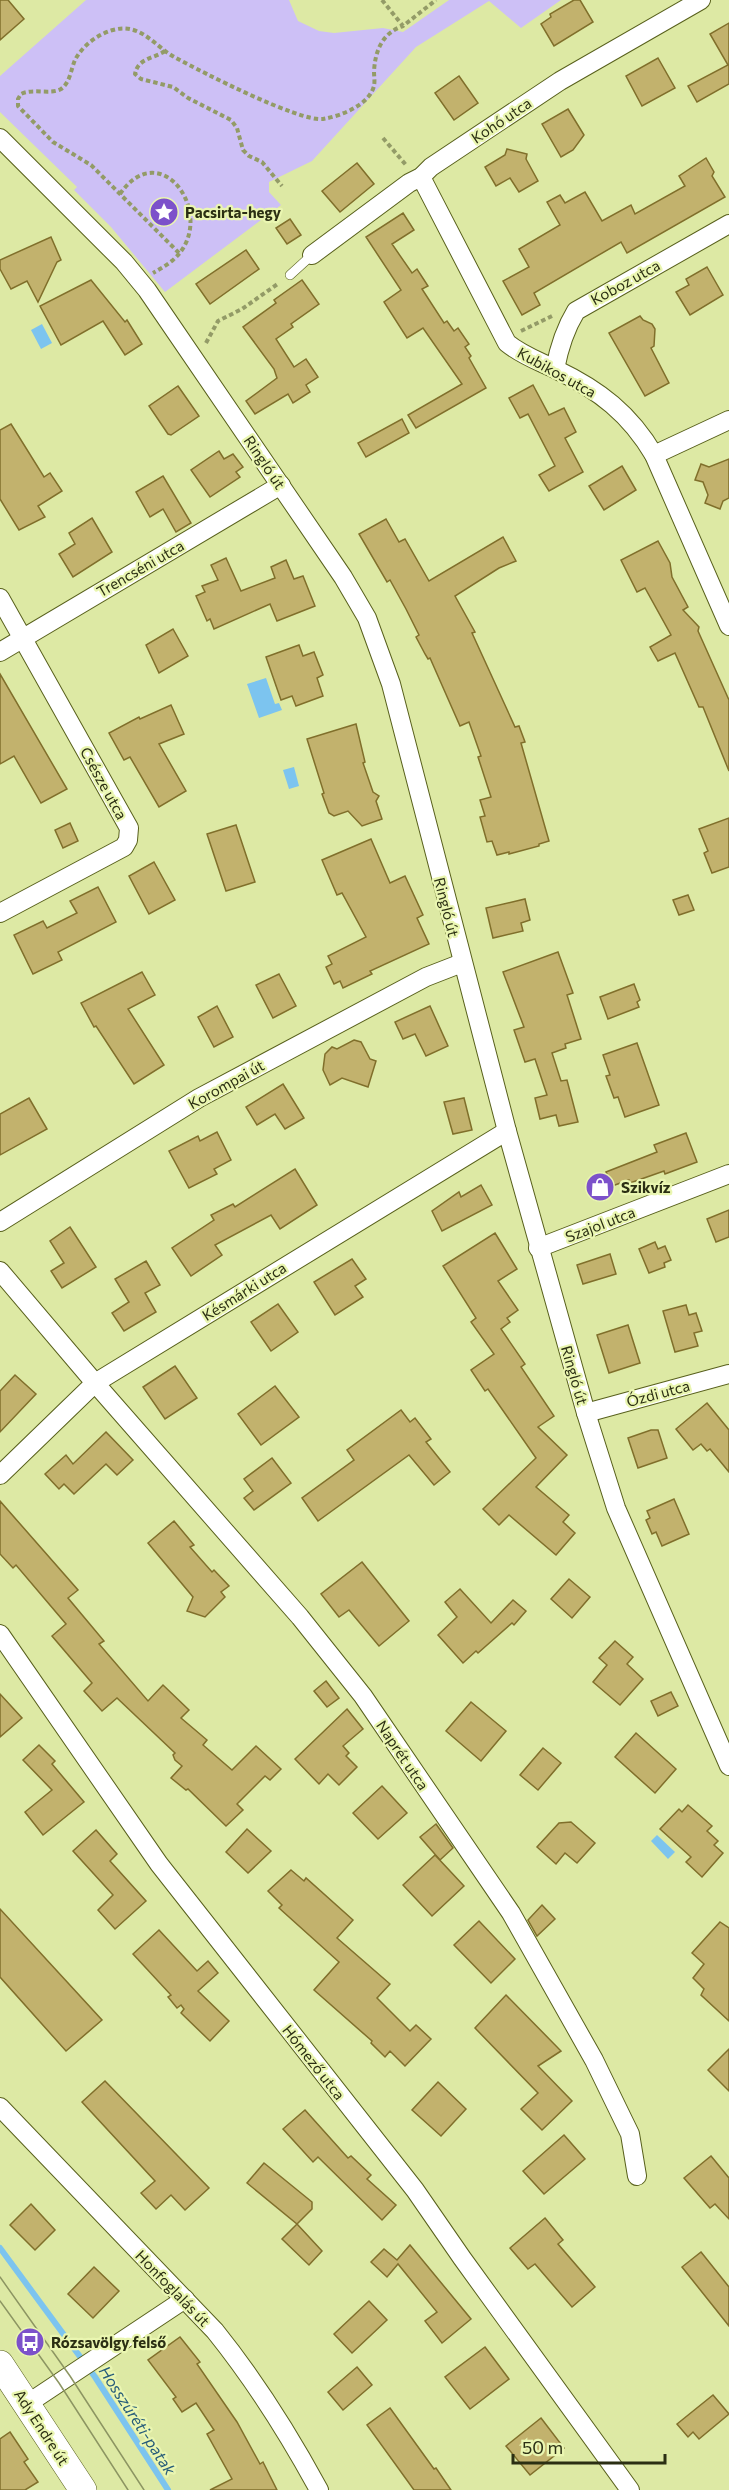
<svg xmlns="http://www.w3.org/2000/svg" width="729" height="2490" font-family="Commissioner,sans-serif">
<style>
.green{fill:#cdc0f6}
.water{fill:#7cc4ef}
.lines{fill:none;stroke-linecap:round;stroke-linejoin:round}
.stream{stroke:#7cc4ef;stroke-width:6}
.building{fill:#c2b26d;stroke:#806f2b;stroke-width:1.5}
.lane-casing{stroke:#58601c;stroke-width:10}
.street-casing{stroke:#58601c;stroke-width:20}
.secondary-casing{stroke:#58601c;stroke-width:28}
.path{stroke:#939b67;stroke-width:4;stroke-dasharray:4.5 3;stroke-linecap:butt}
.lane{stroke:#fff;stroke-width:9}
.street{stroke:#fff;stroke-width:18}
.secondary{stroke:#fff;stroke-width:27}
.tram{stroke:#8c9562;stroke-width:1.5}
.labels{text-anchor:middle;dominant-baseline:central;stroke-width:4.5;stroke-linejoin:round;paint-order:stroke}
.street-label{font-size:15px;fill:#2b2f13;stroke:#eaf6b1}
.poi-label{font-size:15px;font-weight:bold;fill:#2b2f13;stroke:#eaf6b1;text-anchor:start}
.water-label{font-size:16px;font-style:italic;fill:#255b79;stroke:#eaf6b1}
</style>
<rect width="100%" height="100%" fill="#dde9a4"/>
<polygon class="green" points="86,0 289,0 298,21 319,31 334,33 383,28 403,32 449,0 561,0 521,28 489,1 416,47 312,161 269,182 269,192 281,205 165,292 111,227 74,190 77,187 0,112 0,76"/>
<g class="water">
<polygon points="42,324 52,343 41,349 31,330"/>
<polygon points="266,678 275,704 279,703 282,710 259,718 247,684"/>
<polygon points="294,767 299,786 289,789 283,770"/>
<polygon points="657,1835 675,1852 668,1859 651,1841"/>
</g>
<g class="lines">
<polyline class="stream" points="0,2248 95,2377 168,2490"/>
</g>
<g class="building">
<polygon points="0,0 8,0 24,19 0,40"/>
<polygon points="574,0 580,0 593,22 554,46 541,24 551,17 550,14"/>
<polygon points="729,23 729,84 697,102 688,86 728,65 710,34"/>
<polygon points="658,58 675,88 642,106 626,76"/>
<polygon points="459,76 478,103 454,120 435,93"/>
<polygon points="568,109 584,135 573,150 561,157 542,124"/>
<polygon points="507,149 527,154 526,159 538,181 519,192 510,178 496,186 485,167 505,155"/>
<polygon points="706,158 714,172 712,176 725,197 627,253 621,242 534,293 540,305 522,315 503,281 529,267 519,249 560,225 547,202 560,195 565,203 585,192 602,221 631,205 635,214 685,186 679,176"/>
<polygon points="357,163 374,184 340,212 322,191"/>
<polygon points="403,213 414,230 392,244 412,273 417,269 428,286 422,289 444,323 447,321 454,331 458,328 469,344 465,347 471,356 469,358 486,388 416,428 408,415 462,384 423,328 407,338 384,302 401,290 366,237"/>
<polygon points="290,219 301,235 287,244 276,228"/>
<polygon points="51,237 61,260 57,262 38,302 27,281 11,289 0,269 0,260"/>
<polygon points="246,250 259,269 210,304 196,284"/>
<polygon points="707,267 723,295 690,315 676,292 689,285 686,279"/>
<polygon points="91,280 125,322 127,320 142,344 125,355 103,321 61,345 40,306"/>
<polygon points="302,280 319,304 291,324 293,327 276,339 294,367 306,359 318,377 306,385 310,392 293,403 288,394 255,414 246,401 277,378 274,369 243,327 276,303 274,300"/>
<polygon points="640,316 643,320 652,324 655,329 654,346 651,348 669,383 645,396 609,333"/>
<polygon points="533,385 549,415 564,408 576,432 565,438 583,472 549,491 539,475 555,466 528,414 520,418 509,398"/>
<polygon points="178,386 199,416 171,435 168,434 149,406"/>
<polygon points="402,419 409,433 366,457 358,443"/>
<polygon points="11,424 44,477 50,473 62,491 38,506 45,517 19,530 0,499 0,430"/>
<polygon points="219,451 224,459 233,454 243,467 236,472 240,477 210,497 191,470"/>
<polygon points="729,459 729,498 723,501 720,509 705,503 708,495 703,482 695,480 701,464 709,467"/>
<polygon points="622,466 636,490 604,510 589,486"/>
<polygon points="163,476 191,523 176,532 163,509 150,517 136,492"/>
<polygon points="92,518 112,552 73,577 59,554 75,544 69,533"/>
<polygon points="386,519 399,542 405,539 429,581 503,537 516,561 499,568 455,596 475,632 472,633 515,727 519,726 525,742 521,743 549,841 539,844 539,846 509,854 509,852 497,855 492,841 487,842 480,817 485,816 480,800 491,797 478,757 481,756 469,722 460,726 430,658 428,659 425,654 416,637 419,635 406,609 390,580 387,582 359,534"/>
<polygon points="658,541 670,563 672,577 688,607 683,610 699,627 698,631 729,700 729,771 703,707 699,707 675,653 658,661 650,647 671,635 645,588 637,592 621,560"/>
<polygon points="226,558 241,591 275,578 271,567 286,560 294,579 303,576 315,606 277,621 270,604 214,629 210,619 207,621 196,596 205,592 202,586 218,580 211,565"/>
<polygon points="173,629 188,656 159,673 146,645"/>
<polygon points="299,645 303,656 314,652 323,675 317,678 323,696 296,706 292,696 281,700 266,657"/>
<polygon points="0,674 67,789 41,803 14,756 0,764"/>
<polygon points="171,705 184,734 159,744 186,791 159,807 130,757 124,760 109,733 139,717 140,719"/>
<polygon points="356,724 365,762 363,763 373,792 379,796 376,801 382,819 362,826 348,811 334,816 329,813 322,794 324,793 307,739"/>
<polygon points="729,818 729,867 712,873 704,853 708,851 699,829"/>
<polygon points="70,823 78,841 63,848 55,830"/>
<polygon points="236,825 255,882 226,891 207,834"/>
<polygon points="371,839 390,883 405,876 423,915 417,918 429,944 370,971 372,974 343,988 340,981 334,984 326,967 332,964 328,956 366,937 342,893 337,895 322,860"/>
<polygon points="154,862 175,900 149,914 129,876"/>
<polygon points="98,887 116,922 58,952 62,960 33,974 14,935 43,921 47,928 77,913 70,901"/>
<polygon points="688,895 694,910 679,915 673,900"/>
<polygon points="525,899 530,920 521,923 523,931 493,938 486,908"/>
<polygon points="558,952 573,993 567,995 581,1039 565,1044 566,1048 552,1053 561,1081 567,1080 578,1122 559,1126 556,1115 540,1119 535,1098 547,1095 535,1059 525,1062 514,1030 524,1027 503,972"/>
<polygon points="142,972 155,995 128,1009 164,1065 134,1084 96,1026 94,1027 81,1003"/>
<polygon points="279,974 296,1006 273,1018 256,985"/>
<polygon points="634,984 640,1000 637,1002 639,1007 608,1019 600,997"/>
<polygon points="217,1006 233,1037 214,1047 198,1017"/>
<polygon points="430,1006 448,1046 426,1056 415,1034 403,1039 395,1022"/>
<polygon points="354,1040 361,1042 370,1059 376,1061 368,1087 342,1078 330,1085 323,1070 325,1054 332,1047 337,1049"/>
<polygon points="637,1043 659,1105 625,1117 618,1097 614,1098 606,1076 610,1075 603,1055"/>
<polygon points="283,1084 304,1118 285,1129 275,1114 257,1125 246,1107"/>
<polygon points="29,1098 47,1129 0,1155 0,1114"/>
<polygon points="464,1098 472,1130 453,1134 444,1102"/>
<polygon points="217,1132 231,1160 214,1169 217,1174 189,1188 169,1151 198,1136 200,1141"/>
<polygon points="686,1133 697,1162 665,1174 664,1171 630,1183 629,1180 612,1186 606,1172 657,1152 654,1145"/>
<polygon points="295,1169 317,1205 280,1229 271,1215 215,1245 222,1255 191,1276 172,1248 214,1220 211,1215 233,1204 235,1207"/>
<polygon points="481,1185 492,1205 442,1231 432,1211 459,1192 461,1197"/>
<polygon points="729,1210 729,1237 716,1242 707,1219"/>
<polygon points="70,1227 96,1267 62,1288 51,1271 64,1263 50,1241"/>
<polygon points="495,1233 517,1269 498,1281 518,1310 507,1318 510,1322 501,1329 525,1364 521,1367 554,1416 538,1427 567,1455 536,1487 569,1515 563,1522 575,1533 556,1555 509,1515 499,1525 483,1509 536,1458 488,1389 485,1391 471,1370 494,1354 471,1322 476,1318 443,1266"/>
<polygon points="655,1242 658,1249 665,1246 671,1260 664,1263 665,1267 649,1273 639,1249"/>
<polygon points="610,1254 616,1274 583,1284 577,1265"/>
<polygon points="352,1259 366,1279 355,1286 363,1297 335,1315 314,1282"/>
<polygon points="146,1261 160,1285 145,1293 156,1312 124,1331 112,1313 129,1302 115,1279"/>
<polygon points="278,1304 298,1332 271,1351 251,1322"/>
<polygon points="686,1305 689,1315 696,1313 702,1331 694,1333 698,1346 675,1352 663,1311"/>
<polygon points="628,1325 640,1363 609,1373 597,1335"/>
<polygon points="175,1366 197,1398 165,1419 143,1387"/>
<polygon points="15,1375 36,1394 0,1432 0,1391"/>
<polygon points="275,1386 299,1417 261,1445 238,1414"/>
<polygon points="707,1403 729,1430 729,1472 710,1449 707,1451 701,1444 693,1450 676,1429"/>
<polygon points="401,1410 410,1422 415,1418 431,1439 426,1442 450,1472 434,1485 409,1455 318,1521 302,1498 354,1460 347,1450"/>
<polygon points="651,1430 658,1430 667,1458 638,1468 628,1438"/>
<polygon points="106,1432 133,1460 117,1475 106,1464 74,1494 64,1484 59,1489 45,1474 66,1455 73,1464"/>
<polygon points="272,1458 291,1483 254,1510 244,1498 253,1491 244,1479"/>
<polygon points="674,1499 689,1534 662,1546 656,1532 652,1534 646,1520 650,1518 647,1511"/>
<polygon points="0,1501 78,1590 68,1598 104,1641 99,1644 148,1701 163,1685 189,1710 181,1718 207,1740 203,1745 232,1770 256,1746 281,1769 270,1780 265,1776 237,1804 243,1810 226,1826 188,1789 186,1790 171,1778 182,1766 175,1760 173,1755 175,1753 117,1698 102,1711 84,1691 92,1683 52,1636 66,1624 16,1565 13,1568 0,1554"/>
<polygon points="174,1521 194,1545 190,1547 212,1572 214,1570 229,1586 221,1592 225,1597 205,1617 187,1611 193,1597 148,1543"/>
<polygon points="362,1562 409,1621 379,1646 349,1610 339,1617 321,1594"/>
<polygon points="569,1579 590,1597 572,1618 551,1599"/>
<polygon points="460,1589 491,1623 513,1600 526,1611 514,1625 512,1623 478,1653 476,1651 463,1663 438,1635 457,1617 445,1602"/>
<polygon points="615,1641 633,1657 627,1664 643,1679 620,1705 593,1682 607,1665 599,1658"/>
<polygon points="326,1681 339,1698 327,1707 314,1691"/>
<polygon points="671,1692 678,1706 658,1716 651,1701"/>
<polygon points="0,1694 22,1718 0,1737"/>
<polygon points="471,1702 506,1731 481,1761 446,1731"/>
<polygon points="347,1709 363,1729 343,1746 349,1753 346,1756 357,1767 339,1785 328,1774 319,1784 295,1759"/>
<polygon points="636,1733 676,1769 655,1793 615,1757"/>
<polygon points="39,1745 55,1761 52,1764 84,1802 43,1835 25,1812 52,1790 23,1760"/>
<polygon points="543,1748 561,1763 538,1790 520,1775"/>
<polygon points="382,1786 407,1813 378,1839 353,1813"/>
<polygon points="688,1805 712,1826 707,1831 718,1841 714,1845 723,1853 702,1877 686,1862 691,1857 660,1829 679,1809 682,1812"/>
<polygon points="571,1822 595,1843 577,1863 565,1853 556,1864 537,1847 559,1823"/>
<polygon points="436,1824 453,1848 440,1860 420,1837"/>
<polygon points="247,1829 271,1851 248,1873 226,1852"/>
<polygon points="96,1830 117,1854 110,1861 146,1901 115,1929 98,1910 113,1895 73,1851"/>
<polygon points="435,1855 464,1886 432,1916 403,1885"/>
<polygon points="291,1870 304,1881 306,1878 353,1920 337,1938 390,1984 377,1998 410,2031 416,2025 431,2039 405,2066 390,2051 385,2057 371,2043 372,2041 314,1990 339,1962 279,1908 282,1905 268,1891"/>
<polygon points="542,1905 555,1919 537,1936 528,1920"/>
<polygon points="0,1909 102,2020 66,2051 0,1977"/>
<polygon points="479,1921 515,1959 491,1983 454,1945"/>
<polygon points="720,1922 729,1928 729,2021 701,1995 704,1989 693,1978 704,1964 692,1953"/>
<polygon points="159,1930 197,1971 208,1961 218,1973 198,1991 229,2021 210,2041 181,2013 184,2009 181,2005 177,2008 168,1997 171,1995 133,1954"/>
<polygon points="506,1995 561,2051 538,2066 572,2101 542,2130 521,2109 538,2093 475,2028"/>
<polygon points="729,2049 729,2091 708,2070"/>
<polygon points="105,2081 209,2188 185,2210 171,2195 156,2209 141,2193 155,2181 82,2102"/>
<polygon points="438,2082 466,2109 441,2136 412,2110"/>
<polygon points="305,2110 348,2158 351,2156 371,2175 367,2179 396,2205 382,2220 318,2157 313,2162 283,2129"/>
<polygon points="564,2135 585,2159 544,2194 523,2171"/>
<polygon points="711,2156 729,2178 729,2219 715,2204 710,2208 684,2178"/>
<polygon points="264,2163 312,2202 312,2209 297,2224 247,2183"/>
<polygon points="31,2204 55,2230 35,2250 10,2225"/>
<polygon points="545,2218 563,2240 558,2244 595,2287 572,2307 535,2264 528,2269 510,2248"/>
<polygon points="297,2224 322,2251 309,2265 282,2239"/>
<polygon points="410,2245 471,2319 442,2343 425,2321 437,2312 398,2264 387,2277 371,2262 384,2249 397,2260"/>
<polygon points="701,2252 729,2287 729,2326 682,2267"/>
<polygon points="94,2267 119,2291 93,2318 68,2294"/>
<polygon points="369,2301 387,2320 352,2353 334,2334"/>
<polygon points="180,2337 200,2362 197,2364 237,2422 260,2464 263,2462 277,2490 210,2490 232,2479 207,2434 214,2430 196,2403 182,2412 173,2399 176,2397 148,2360"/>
<polygon points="485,2347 509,2379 470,2409 445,2377"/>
<polygon points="357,2367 372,2385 343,2410 328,2392"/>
<polygon points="713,2395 729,2414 699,2439 693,2432 688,2437 677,2424"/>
<polygon points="390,2408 434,2469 436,2468 451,2490 414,2490 367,2425"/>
<polygon points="541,2418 564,2448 530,2475 506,2446"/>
<polygon points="10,2432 28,2459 24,2462 38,2482 25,2490 0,2490 0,2439"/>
</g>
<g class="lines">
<g class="lane-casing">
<polyline id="lane" points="290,275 312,255"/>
</g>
<g class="street-casing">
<g id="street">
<polyline points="0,138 124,262 147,290 343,577 367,618 391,684 507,1131 586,1413 616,1508 729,1766"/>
<path d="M421,177L507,343C523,356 539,361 557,370C599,390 630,414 654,455L729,626"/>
<polyline points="312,255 409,183 421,177 431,167 560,81 701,0"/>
<path d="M555,369C559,348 565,329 576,311L729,224"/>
<polyline points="654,455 729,420"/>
<polyline points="0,598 129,828 128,840 124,847 0,913"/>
<polyline points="0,652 281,485"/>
<polyline points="0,1222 199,1098 426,977 462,963"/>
<polyline points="538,1248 729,1174"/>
<polyline points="0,1271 95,1383 300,1617 363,1696 511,1913 594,2060 630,2134 637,2176"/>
<polyline points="586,1413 729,1374"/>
<polyline points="0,1475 95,1383 507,1131"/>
<polyline points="0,1634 159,1864 415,2190 462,2258 630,2490"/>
<path d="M0,2107L215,2331C256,2382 288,2433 319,2490"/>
<polyline points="27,2404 185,2299"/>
</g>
</g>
<g class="secondary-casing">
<polyline id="secondary" points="0,2364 83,2490"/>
</g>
<g class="path">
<polyline points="382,0 403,26 436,0"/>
<path d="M165,51C153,59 138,58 135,74L141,79L173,87L188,98L231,120L237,128L243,150L249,156L262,162L282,186"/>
<polyline points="383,138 406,165"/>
<path d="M120,194C162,133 220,219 173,260C167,265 160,269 153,273"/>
<path d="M179,253L91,165L53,142L18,106V99L21,94C33,88 50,95 61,89C70,83 71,69 75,60C82,46 98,34 113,30C141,22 155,47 176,58C202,72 299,122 323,119C341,116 369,105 374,86C375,81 374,76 374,72C375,51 382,33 403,26"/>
<polyline points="521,331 552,316"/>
<polyline points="206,343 218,321 242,309 279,283"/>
</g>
<use href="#lane" class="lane"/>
<use href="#street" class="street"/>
<use href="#secondary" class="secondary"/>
<g class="tram">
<polyline points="0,2277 70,2376 144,2490"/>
<polyline points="0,2301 59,2383 128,2490"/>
</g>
</g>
<defs>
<g id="sight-disc" transform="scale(1.5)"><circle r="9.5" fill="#7c51ca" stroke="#eaf6b1"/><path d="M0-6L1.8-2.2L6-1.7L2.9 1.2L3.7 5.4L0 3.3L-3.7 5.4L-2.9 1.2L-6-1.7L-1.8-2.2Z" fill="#fff"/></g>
<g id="shop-disc" transform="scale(1.5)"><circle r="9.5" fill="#7c51ca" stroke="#eaf6b1"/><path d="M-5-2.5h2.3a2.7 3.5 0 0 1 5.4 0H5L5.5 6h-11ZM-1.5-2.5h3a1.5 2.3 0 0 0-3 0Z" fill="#fff"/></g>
<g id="bus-disc" transform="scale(1.5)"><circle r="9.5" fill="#7c51ca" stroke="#eaf6b1"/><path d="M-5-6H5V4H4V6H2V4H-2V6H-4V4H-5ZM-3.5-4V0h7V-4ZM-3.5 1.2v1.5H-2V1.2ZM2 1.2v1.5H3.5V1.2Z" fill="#fff"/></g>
</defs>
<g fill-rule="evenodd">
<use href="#sight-disc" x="164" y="212"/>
<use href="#shop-disc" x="600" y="1187"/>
<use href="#bus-disc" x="30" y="2342"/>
</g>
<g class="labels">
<g class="street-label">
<text transform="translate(501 120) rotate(-34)">Kohó utca</text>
<text transform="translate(625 282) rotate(-29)">Koboz utca</text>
<text transform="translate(557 372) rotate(29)">Kubikos utca</text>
<text transform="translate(265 462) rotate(56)">Ringló út</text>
<text transform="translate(140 568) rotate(-30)">Trencséni utca</text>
<text transform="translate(104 783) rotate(61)">Csésze utca</text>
<text transform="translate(447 907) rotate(76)">Ringló út</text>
<text transform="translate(226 1084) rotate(-29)">Korompai út</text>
<text transform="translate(600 1224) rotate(-21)">Szajol utca</text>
<text transform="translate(244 1291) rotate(-32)">Késmárki utca</text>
<text transform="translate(575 1375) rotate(74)">Ringló út</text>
<text transform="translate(658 1393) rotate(-15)">Ózdi utca</text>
<text transform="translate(403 1755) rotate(56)">Naprét utca</text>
<text transform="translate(314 2062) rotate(52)">Hómező utca</text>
<text transform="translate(173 2288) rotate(46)">Honfoglalás út</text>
<text transform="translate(42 2427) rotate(57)">Ady Endre út</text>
</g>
<g class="poi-label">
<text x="185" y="212">Pacsirta-hegy</text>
<text x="621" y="1187">Szikvíz</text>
<text x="51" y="2342">Rózsavölgy felső</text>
</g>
<g class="water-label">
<text transform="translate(138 2420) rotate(57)">Hosszúréti-patak</text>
</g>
</g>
<path d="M513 2454v9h152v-9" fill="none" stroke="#2b2f13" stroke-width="3"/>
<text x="522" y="2454" font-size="18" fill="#2b2f13" stroke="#eaf6b1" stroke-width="4.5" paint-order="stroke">50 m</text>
</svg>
